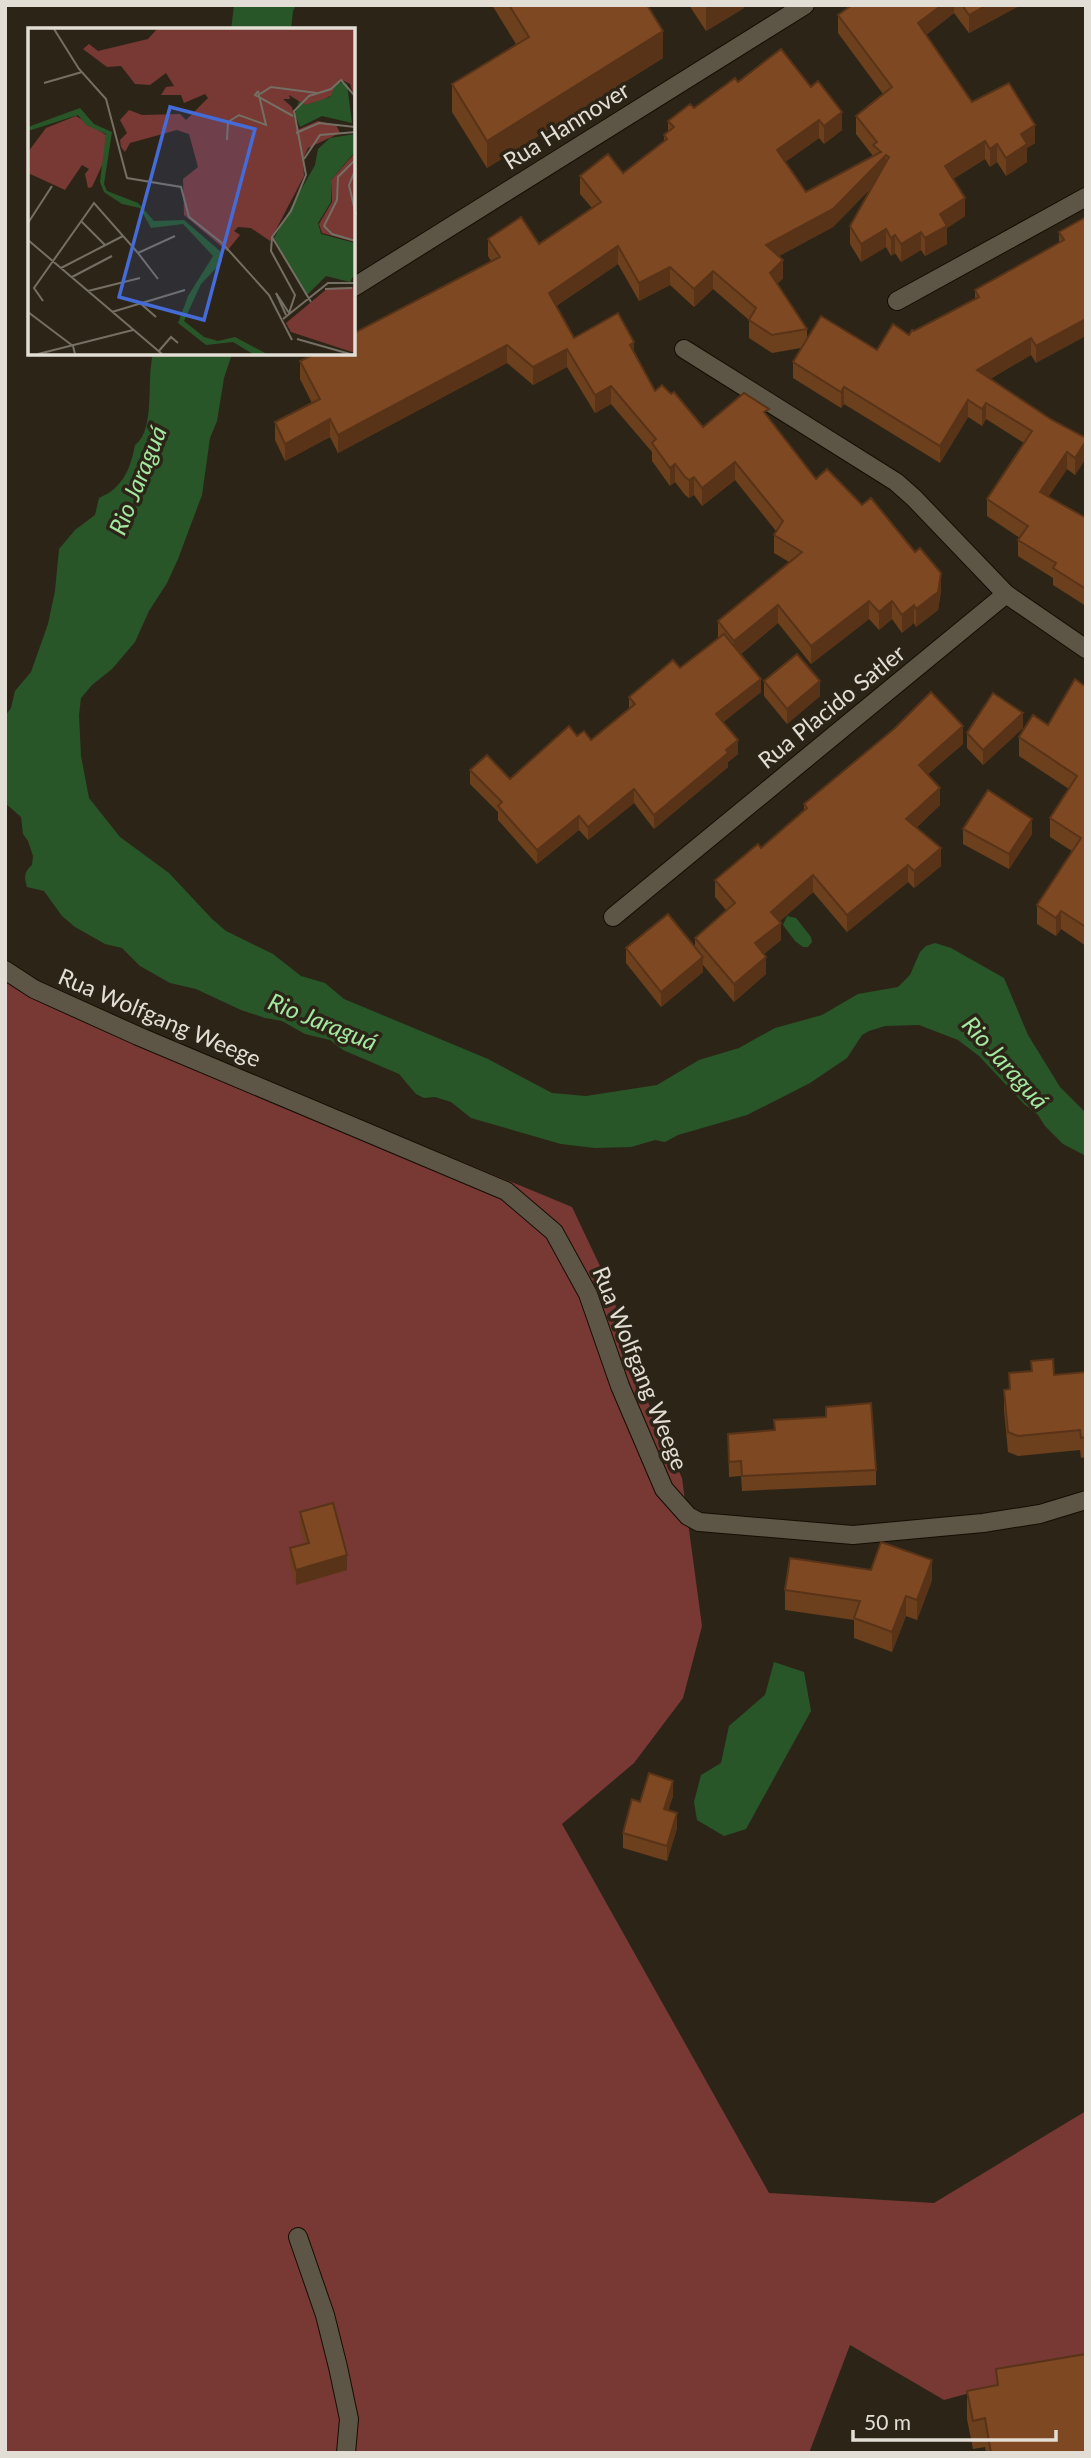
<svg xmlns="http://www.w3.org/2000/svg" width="1091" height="2458" font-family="Lato,sans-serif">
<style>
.forest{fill:#783834}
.water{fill:#285628}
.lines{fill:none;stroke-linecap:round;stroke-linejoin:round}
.minor-casing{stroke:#140e03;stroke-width:20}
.minor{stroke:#5d5545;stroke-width:18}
.wall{fill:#6c3f1d}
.shaded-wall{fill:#583318}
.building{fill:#7e4922;stroke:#583318;stroke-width:2}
.labels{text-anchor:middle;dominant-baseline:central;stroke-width:7;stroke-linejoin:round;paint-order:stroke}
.street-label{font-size:23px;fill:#e3ded5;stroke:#2c2517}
.water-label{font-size:24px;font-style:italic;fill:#a3e8a1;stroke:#2c2517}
.inset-road{fill:none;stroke:#756f63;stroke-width:2}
.view{fill:#456bd7;fill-opacity:0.15;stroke:#456bd7;stroke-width:3.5}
.inset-edge{fill:none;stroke:#e3ded5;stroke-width:3.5}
</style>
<rect width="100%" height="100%" fill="#2c2517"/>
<polygon class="forest" points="5,959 46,990 572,1207 609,1285 643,1391 682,1478 702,1626 683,1698 634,1763 562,1824 769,2193 934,2203 1086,2111 1086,2361 944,2400 850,2345 809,2453 5,2453"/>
<g class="water">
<polygon points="234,5 296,5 293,11 291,30 231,30"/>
<path d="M153,354H232L224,378L217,421L210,438L202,495L178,559L167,583L149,611L135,642L112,669L92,685L81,698L79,715L81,756L89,798L120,837L169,873L212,919L226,931L273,954L301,976L325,983L344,999L488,1059L552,1093L586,1096L657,1085L699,1060L739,1048L775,1028L822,1015L858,994L898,987L910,975L920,952L926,946L935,943L951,948L1004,978L1028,1035L1060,1087L1086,1113V1156L1063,1144L1045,1126L1038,1115L1024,1104L979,1056L958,1040L919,1025L885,1026L869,1031L862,1035L847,1058L810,1083L747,1115L678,1135L665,1142L655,1140L631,1147L595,1148L561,1144L471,1118L451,1102L435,1097L424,1098L416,1094L399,1074L343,1050L330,1040L305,1034L282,1021L265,1018L241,1010L196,989L170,983L140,966L122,948L105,944L75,927L62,916L44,891L27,887C24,877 24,872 32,865L33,856L28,841L23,834L21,817L5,803V716L11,708L15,691L31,672L48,624L55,591L59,549L75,530L95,515L99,498C104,495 110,493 114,489C127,478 132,461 135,445C156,430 146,378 153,354Z"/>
<polygon points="787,916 796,918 811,937 812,942 808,947 803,947 795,941 783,925"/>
<polygon points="774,1662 804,1672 811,1711 746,1829 724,1836 697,1820 694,1802 701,1775 721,1763 729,1726 765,1695"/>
</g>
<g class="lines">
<g class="minor-casing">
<g id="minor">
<polyline points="354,287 805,5"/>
<polyline points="897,301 1086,197"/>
<polyline points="684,349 896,482 914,498 1006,594"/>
<polyline points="613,917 1006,594 1086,649"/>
<polyline points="5,970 34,989 138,1036 506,1191 554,1232 588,1294 620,1386 664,1489 688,1516 699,1522 853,1535 983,1523 1040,1514 1086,1500"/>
<polyline points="298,2237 325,2315 338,2367 349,2419 346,2453"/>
</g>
</g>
<use href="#minor" class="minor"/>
</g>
<g class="wall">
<polygon points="492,5 647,5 663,58 487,168 452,112 452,84 516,44"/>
<polygon points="689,5 744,5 744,8 706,31"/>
<polygon points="852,5 1021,5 969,33 954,13 926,35 972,102 1035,143 1027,148 1027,162 1006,176 997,162 990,167 985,159 953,179 965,216 947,228 947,244 925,256 921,250 901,262 895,253 891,256 886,247 861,262 850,244 850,226 872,187 833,227 779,256 783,278 777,284 807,329 807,339 877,350 909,335 914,331 975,299 975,290 1059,243 1059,232 1086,217 1036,363 1031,355 990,379 1052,420 1086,438 1086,458 1075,475 1067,469 1048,497 1086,518 1086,606 1053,585 1053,578 1018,556 1018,540 1020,538 987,516 987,499 1024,443 986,419 982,426 968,417 940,463 844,404 841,408 793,378 793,362 801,348 772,353 749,338 749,320 713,289 694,307 670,285 639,301 618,264 556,306 574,338 634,354 655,391 671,394 703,427 769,418 816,479 941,591 938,610 916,627 914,623 902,633 892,619 879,630 869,619 811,664 778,623 741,654 761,692 723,722 738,754 728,762 728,767 654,829 634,803 588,840 579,830 537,864 498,820 498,812 470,784 470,770 510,779 577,736 591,740 629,709 629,697 680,668 718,639 718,621 789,562 774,553 774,535 776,531 735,480 702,506 694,495 689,498 685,495 675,482 670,486 652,461 652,452 611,404 595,413 567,367 533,385 507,363 338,453 330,437 285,461 275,440 275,422 312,403 300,379 300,361 491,261 488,256 488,239 539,244 592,208 580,194 580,176 623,173 664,142 664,135 668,132 668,121 694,108 738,82 842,130 824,144 819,138 785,162 806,192 873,156 856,134 856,116 883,94 838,33 838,15"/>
<polygon points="764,681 820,696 787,724 764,696"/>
<polygon points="1086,687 1086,946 1061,929 1056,936 1037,924 1037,905 1072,851 1050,837 1050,818 1069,789 1019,756 1019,737 1048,725"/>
<polygon points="1023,728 983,765 967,748 967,733"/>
<polygon points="963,744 928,774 940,805 916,828 941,866 914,888 908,882 847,932 813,892 780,921 781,940 764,954 766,974 734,1002 703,965 703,972 661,1007 626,963 626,948 695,946 695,938 726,910 715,897 715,880 761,848 804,810 804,804"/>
<polygon points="963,829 1032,834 1009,869 963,844"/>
<polygon points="1031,1361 1054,1375 1086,1372 1086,1457 1081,1458 1080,1450 1018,1456 1008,1452 1004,1410 1004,1390 1009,1389 1009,1373 1031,1371"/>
<polygon points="826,1407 876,1470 876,1485 742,1491 741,1476 729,1477 728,1434 774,1430 774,1420 826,1417"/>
<polygon points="300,1512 347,1570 296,1585 290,1563 290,1548 305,1544 300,1527"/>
<polygon points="932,1580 917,1620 906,1616 892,1652 854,1638 854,1620 785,1610 785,1590"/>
<polygon points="673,1796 668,1810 677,1828 667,1861 623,1848 623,1833 640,1802"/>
<polygon points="996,2369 1086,2453 986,2453 985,2447 973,2449 967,2419 967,2391 996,2385"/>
</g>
<g class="shaded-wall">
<polygon points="706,5 744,5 744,8 706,31"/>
<polygon points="942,5 954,5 954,13 918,41 918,23"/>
<polygon points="987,5 1021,5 969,33 969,15"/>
<polygon points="663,31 663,58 487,168 487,141"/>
<polygon points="842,112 842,130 824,144 824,126"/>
<polygon points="819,120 819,138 777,168 777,150"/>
<polygon points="1035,125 1035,143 1027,148 1027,162 1006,176 1006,158 1021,134"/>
<polygon points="985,141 985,159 945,184 945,166"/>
<polygon points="997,144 997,162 990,167 990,149"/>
<polygon points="886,155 886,173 833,227 766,263 766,245"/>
<polygon points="965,198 965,216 947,228 947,244 925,256 925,238 940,214"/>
<polygon points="886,229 886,247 861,262 861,244"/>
<polygon points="921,232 921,250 901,262 901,244"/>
<polygon points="895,235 895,253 891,256 891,238"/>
<polygon points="618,246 618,264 549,311 549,293"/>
<polygon points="783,260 783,278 770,291 770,273"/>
<polygon points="670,267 670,285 639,301 639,283"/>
<polygon points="713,271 713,289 694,307 694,289"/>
<polygon points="1086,319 1086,336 1036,363 1036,346"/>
<polygon points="1031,338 1031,355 977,386 977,370"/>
<polygon points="634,342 634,360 630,345"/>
<polygon points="507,345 507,363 338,453 338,435"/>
<polygon points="567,349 567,367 533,385 533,367"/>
<polygon points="611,386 611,404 595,413 595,395"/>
<polygon points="844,387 844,404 841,408 841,392"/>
<polygon points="968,400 968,417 940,463 940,446"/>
<polygon points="986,403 986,419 982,426 982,409"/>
<polygon points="330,419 330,437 285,461 285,444"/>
<polygon points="1086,441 1086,458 1075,475 1075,458"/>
<polygon points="1067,452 1067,469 1040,509 1040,492"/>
<polygon points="735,462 735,480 702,506 702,488"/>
<polygon points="675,464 675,482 670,486 670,468"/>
<polygon points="694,477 694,495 689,498 689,480"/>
<polygon points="941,573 941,591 938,610 916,627 916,609"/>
<polygon points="869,601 869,619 811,664 811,646"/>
<polygon points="892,601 892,619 879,630 879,612"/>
<polygon points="778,605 778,623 734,659 734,641"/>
<polygon points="914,605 914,623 902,633 902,615"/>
<polygon points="761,679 761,692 716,728 716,714"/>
<polygon points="820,681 820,696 787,724 787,709"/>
<polygon points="1023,713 1023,728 983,765 983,750"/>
<polygon points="963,726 963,744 919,782 919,765"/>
<polygon points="738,740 738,754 728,762 728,767 654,829 654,815"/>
<polygon points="940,788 940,805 906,837 906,819"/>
<polygon points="634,789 634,803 588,840 588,827"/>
<polygon points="579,816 579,830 537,864 537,850"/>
<polygon points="1032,819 1032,834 1009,869 1009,854"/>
<polygon points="941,848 941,866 914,888 914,871"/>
<polygon points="908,865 908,882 847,932 847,915"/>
<polygon points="813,875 813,892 771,929 771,912"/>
<polygon points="1061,911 1061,929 1056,936 1056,918"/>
<polygon points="781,923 781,940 755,961 755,943"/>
<polygon points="703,957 703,972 661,1007 661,992"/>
<polygon points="766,957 766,974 734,1002 734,984"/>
<polygon points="347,1555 347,1570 296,1585 296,1570"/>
<polygon points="932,1560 932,1580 917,1620 917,1600"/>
<polygon points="906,1596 906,1616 892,1652 892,1632"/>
<polygon points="673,1781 673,1796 664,1824 664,1809"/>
<polygon points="677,1813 677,1828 667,1861 667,1846"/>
</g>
<g class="building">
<polygon points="509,5 647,5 663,31 487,141 452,84 529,37"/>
<polygon points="852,5 942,5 918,23 972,102 1009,83 1035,125 1021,134 1027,144 1006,158 997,144 990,149 985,141 945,166 965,198 940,214 947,226 925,238 921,232 901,244 895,235 891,238 886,229 861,244 850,226 889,157 886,155 833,209 766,245 783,260 770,273 807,329 772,335 749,320 756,308 713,271 694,289 670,267 639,283 618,246 549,293 574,338 618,313 634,342 630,345 655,391 662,385 671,394 674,392 703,427 744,393 769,409 764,412 816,479 827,469 862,505 871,498 915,552 920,548 941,573 938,592 916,609 914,605 902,615 892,601 879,612 869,601 811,646 778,605 734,641 718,621 802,552 774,535 783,521 735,462 702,488 694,477 689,480 685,477 675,464 670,468 652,443 656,439 611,386 595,395 567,349 533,367 507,345 338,435 330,419 285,444 275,422 320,399 300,361 315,354 354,354 354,333 500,257 488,239 521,217 539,244 601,202 580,176 608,154 623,173 667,139 664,135 674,127 668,121 690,104 694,108 735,78 738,82 781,49 811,87 818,81 842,112 824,126 819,120 777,150 806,192 881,152 873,145 877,142 856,116 892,87 838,15"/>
<polygon points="962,5 987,5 969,15"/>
<polygon points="1086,217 1086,319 1036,346 1031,338 977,370 1052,420 1086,438 1086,441 1075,458 1067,452 1040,492 1086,518 1086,589 1053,568 1056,563 1018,540 1028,526 987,499 1032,431 986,403 982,409 968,400 940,446 844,387 841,392 793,362 821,316 877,350 893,324 909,335 912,330 914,331 979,297 975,290 1064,240 1059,232"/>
<polygon points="724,634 761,679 716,714 738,740 726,750 728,753 654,815 634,789 588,827 579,816 537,850 498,806 502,802 470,770 487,755 510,779 569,726 577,736 584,731 591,740 635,704 629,697 673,660 680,668"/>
<polygon points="797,654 820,681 787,709 764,681"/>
<polygon points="1075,679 1086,687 1086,927 1061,911 1056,918 1037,905 1081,838 1050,818 1077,776 1019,737 1033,715 1048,725"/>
<polygon points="931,692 963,726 919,765 940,788 906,819 941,848 914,871 908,865 847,915 813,875 771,912 781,923 755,943 766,957 734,984 695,938 735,903 715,880 758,844 761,848 807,808 804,804 895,728"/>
<polygon points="993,693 1023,713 983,750 967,733"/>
<polygon points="988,790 1032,819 1009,854 963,829"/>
<polygon points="668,914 703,957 661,992 626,948"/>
<polygon points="1053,1359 1054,1375 1086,1372 1086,1437 1081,1438 1080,1430 1018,1436 1008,1432 1004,1390 1010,1389 1009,1373 1032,1371 1031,1361"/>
<polygon points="871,1403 876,1470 742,1476 741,1461 729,1462 728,1434 775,1430 774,1420 826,1417 826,1407"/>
<polygon points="333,1503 347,1555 296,1570 290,1548 309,1543 300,1512"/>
<polygon points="881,1542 932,1560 917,1600 906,1596 892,1632 854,1618 860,1601 785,1590 790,1558 871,1570"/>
<polygon points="649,1773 673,1781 664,1809 677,1813 667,1846 623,1833 632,1799 640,1802"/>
<polygon points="1086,2354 1086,2453 991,2453 985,2418 973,2421 967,2391 998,2385 996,2369"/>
</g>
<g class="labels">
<g class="street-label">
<text transform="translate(566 125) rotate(-32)">Rua Hannover</text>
<text transform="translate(831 706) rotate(-39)">Rua Placido Satler</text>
<text transform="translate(160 1017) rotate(23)">Rua Wolfgang Weege</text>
<text transform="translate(641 1368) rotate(68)">Rua Wolfgang Weege</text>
</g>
<g class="water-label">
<text transform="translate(137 480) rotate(-68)">Rio Jaraguá</text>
<text transform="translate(323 1021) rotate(22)">Rio Jaraguá</text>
<text transform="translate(1006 1062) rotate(48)">Rio Jaraguá</text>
</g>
</g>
<g transform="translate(28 28)">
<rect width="327" height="327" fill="#2c2517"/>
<path d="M129,1H327V71L322,56L312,51L306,66L289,75L277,77L261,67L262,71H255L264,79L269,102L290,93L308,97L312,105L280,120L275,131L276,148L242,213L223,200L210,199L206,203L212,207L199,223L156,187L155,151L170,139L161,106L149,102L102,115L97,124L93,119L92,112L99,105L92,92L101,82L114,87L152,86L158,92L180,70L177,66L156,75L153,67H133L138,59L146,58L138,45L122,57L107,56L93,38L79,39L55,21L61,16L70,23L120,11ZM48,88L78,107L76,133L64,159L60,160L57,146L61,141L54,137L37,162L0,145V124L18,100ZM327,125V214L294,205L291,196L304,174L303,152ZM327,259V325L263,304L258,295L300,260Z" fill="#783834"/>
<path d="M309,54L319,56L324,95L294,88L272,99L267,86L271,73L277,77L302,69ZM52,80L66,96L84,104L76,156L79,163L110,175L126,193L156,192L192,223L194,234L173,256L156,293L176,309L190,313L207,309L239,326H225L205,314L178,317L150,295L160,268L185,228L155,196L123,200L112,180L94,176L76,164L72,154L78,106L58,97L50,87L0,103V99ZM327,106V124L303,152V174L290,195L293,206L327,215V245L322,254L298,248L278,268L246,210L287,137L290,121L302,110Z" fill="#285628"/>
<path class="inset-road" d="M26,1L51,41L78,71L99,150L153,159L161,189L194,215L241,267L264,312M16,55L54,44M230,63L227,67L265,88M232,66L243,59L289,65M268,105L291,95L327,99M199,112L200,94L211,87L238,97L230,63M276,131L292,107L328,104M328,131L310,149L309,172L296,198L304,206L328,213M328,140L321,157L328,187M53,193L77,217M0,195L24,158M244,209L243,223L267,267L261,285M0,212L134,326M110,225L130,251M33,240L95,208M44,249L84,228M297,261L324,260M60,263L112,250M15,273L6,260L66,175L110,225L147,208M283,274L244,209L263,183L278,147L266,83L281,68L303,61L313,52L326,67L327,104M112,275L128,289M0,284L45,318L47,326M84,284L157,262M258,287L248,265L261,285M255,291L300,255H328M269,311L322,326M130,324L143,309L150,315M10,326L105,302"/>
<path class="view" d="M142,79L227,101L176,292L91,269Z"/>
<rect width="327" height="327" class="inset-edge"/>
</g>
<rect width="1091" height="2458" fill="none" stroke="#e3ded5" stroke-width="14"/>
<path d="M853 2430v10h203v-10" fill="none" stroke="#e3ded5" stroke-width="3.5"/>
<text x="864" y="2430" font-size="21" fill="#e3ded5" stroke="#2c2517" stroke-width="5" paint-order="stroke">50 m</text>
</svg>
